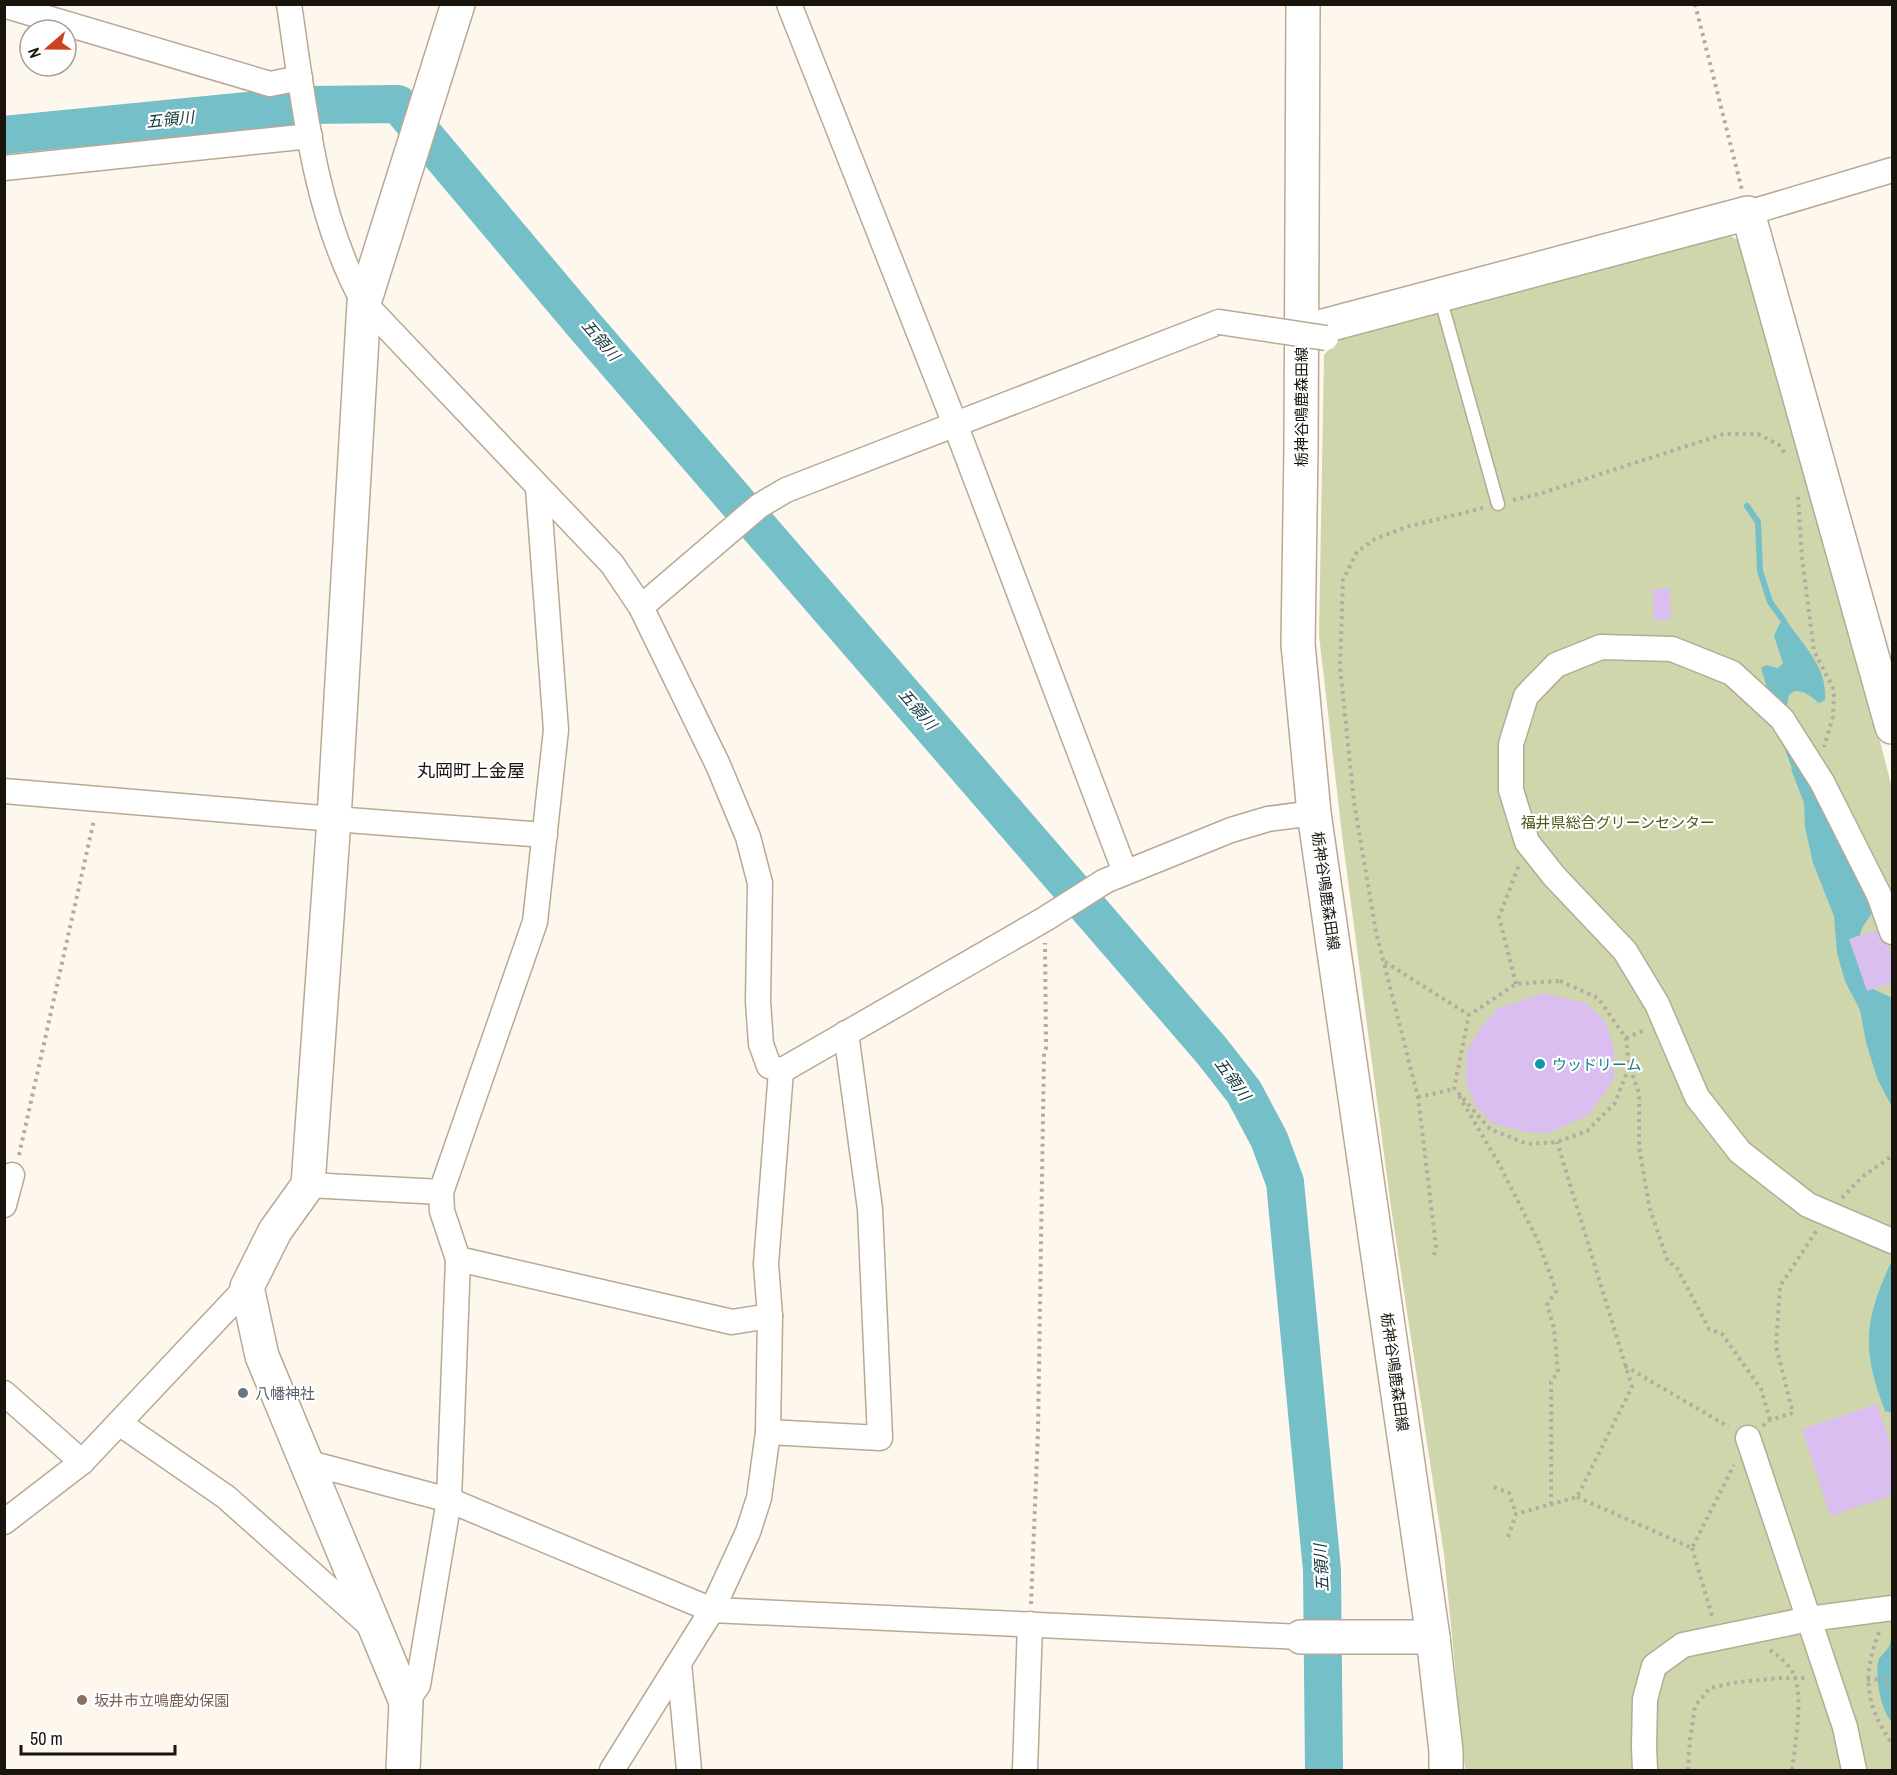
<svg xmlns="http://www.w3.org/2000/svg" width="1897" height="1775" font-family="'Archivo Narrow','Noto Sans JP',sans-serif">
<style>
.green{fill:#cfd6ab}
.water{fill:#74bfc8}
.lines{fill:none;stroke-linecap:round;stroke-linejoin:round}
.stream{stroke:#74bfc8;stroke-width:6}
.river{stroke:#74bfc8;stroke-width:38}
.building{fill:#dbbef0}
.lane-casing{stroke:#b9a994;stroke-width:15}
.street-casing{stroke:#b9a994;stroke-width:27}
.secondary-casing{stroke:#b9a994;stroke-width:36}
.path{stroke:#b1aba2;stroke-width:4;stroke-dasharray:3 4.5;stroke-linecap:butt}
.lane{stroke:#fff;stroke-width:12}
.street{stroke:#fff;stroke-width:24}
.secondary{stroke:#fff;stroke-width:33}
.street-bridge-casing{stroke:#b9a994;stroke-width:27;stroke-linecap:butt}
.street-bridge{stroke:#fff;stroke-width:24}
.culture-dot{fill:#0f9aa8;stroke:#fff;stroke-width:2}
.worship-dot{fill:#6b7280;stroke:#fff;stroke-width:2}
.education-dot{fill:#8d6e63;stroke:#fff;stroke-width:2}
.labels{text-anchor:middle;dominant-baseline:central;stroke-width:4.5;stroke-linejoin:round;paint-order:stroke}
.street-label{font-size:15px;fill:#19140c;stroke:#fff}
.park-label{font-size:15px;fill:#505618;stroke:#fff}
.culture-label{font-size:15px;fill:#0d838f;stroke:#fff;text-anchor:start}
.worship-label{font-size:15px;fill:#5b616d;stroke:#fff;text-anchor:start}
.education-label{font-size:15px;fill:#785e54;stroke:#fff;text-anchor:start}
.water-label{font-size:16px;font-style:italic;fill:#11363b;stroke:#fff}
.quarter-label{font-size:18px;fill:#19140c;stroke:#fff}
</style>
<rect width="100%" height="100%" fill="#fef7ee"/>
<polygon class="green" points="1726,234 1749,245 1812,476 1892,788 1892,1770 1465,1770 1444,1554 1391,1207 1342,835 1319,635 1324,355 1336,341 1494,293"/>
<g class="water">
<path d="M1786,620C1803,645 1828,668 1825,700L1819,703C1811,696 1804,690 1794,691L1789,695L1786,710L1768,691L1761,668L1766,665L1778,668L1783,663L1774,636L1780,623Z"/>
<path d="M1799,767C1827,814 1852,862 1872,913L1862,928L1856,948L1871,988L1892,998V1107L1877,1078L1866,1042L1860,1010L1845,981L1837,953L1834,916L1813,863L1805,827L1804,803L1791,769Z"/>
<path d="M1892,1260V1413L1885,1411C1861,1348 1864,1321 1892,1260Z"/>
<path d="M1892,1626V1722C1881,1712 1874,1674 1879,1659C1882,1654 1888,1650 1890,1644C1892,1638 1890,1632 1892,1626Z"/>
</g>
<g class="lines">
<g class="stream">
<polyline points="1747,506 1758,522 1760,571 1770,602 1784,621"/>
<polyline points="1788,749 1795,768"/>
</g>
<polyline class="river" points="4,135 308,105 398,104 584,325 1212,1051 1244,1092 1269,1139 1285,1182 1322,1570 1324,1770"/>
</g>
<g class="building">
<polygon points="1670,588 1671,620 1654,620 1653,589"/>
<polygon points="1876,930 1882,942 1888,945 1893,959 1893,983 1867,991 1849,939"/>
<polygon points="1544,993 1586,1003 1605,1021 1614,1048 1614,1079 1588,1116 1545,1134 1521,1131 1491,1123 1475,1105 1466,1082 1467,1050 1482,1026 1498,1008"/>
<polygon points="1877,1404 1893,1452 1893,1495 1830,1516 1802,1429"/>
</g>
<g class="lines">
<g class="lane-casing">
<polyline id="lane" points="1440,297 1498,504"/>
</g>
<g class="street-casing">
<g id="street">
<polyline points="10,4 10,7 270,84 300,78"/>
<path d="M289,4C304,105 314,213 364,303L612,564L641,607L718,765L748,837L760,883L758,1001L761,1044L769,1066L781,1071L766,1264L770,1316L768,1432L759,1498L748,1532L712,1610L612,1770"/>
<polyline points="789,4 955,424 1125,872"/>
<polyline points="4,168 310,136"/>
<polyline points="1748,213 1892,170"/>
<polyline points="641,607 759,506 786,490 1219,322"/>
<polyline points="4,791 334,819 545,835"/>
<polyline points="1892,932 1879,895 1822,782 1782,719 1732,673 1672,649 1601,647 1556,665 1526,696 1511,744 1511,790 1527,842 1554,876 1625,951 1657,1004 1697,1097 1740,1152 1808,1205 1892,1241"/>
<polyline points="781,1071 1045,919 1105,881 1231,830 1268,819 1314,813"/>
<polyline points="308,1185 441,1192"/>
<polyline points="4,1205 12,1175"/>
<polyline points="458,1259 732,1322 770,1316"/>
<polyline points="4,1393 82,1462"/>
<polyline points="119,1423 226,1497 373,1628"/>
<polyline points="768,1432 880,1438 870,1209 846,1033"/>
<polyline points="1748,1438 1845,1727 1854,1770"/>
<polyline points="306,1462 449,1500 712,1610 1301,1637"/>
<polyline points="4,1522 82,1462 247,1287"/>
<polyline points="679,1663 689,1770"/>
<polyline points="406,1702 418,1685 449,1500 458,1259 442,1211 441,1192 535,922 556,730 538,488"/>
<polyline points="1025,1770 1030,1624"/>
<polyline points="1645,1770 1644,1746 1645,1699 1654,1666 1683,1645 1809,1619 1892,1608"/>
</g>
</g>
<g class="secondary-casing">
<g id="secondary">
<polyline points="1303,4 1301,448 1298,644 1314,813 1433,1637 1446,1751 1446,1770"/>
<polyline points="1301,332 1748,213 1892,727"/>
<polyline points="1301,1637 1433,1637"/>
<polyline points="403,1770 406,1702 262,1356 247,1287 275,1231 308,1185 334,819 364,303 458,4"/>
</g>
</g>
<g class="path">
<polyline points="1695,4 1742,190"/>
<polyline points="1798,497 1802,558 1814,651 1834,690 1833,717 1824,747"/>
<polyline points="1513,500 1539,494 1724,434 1758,434 1779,445 1787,456"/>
<polyline points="1385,962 1469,1015"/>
<polygon points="1560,981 1598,998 1626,1038 1629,1067 1615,1103 1587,1131 1557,1142 1527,1144 1490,1129 1454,1088 1469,1015 1516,984"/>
<polyline points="1516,984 1499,917 1519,865"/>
<polyline points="1626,1038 1645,1030"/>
<polyline points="1630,1068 1639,1093 1639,1146 1649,1206 1668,1262 1676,1266 1709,1329 1722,1334 1761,1389 1770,1420"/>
<polyline points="1459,1096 1498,1162 1538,1241 1556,1291 1547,1305 1554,1328 1558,1372 1551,1382 1551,1504"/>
<polyline points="1418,1097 1455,1089"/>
<polyline points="19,1155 94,820"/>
<polyline points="1842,1198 1862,1177 1892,1156"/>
<polyline points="1434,1255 1436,1246 1418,1097 1376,932 1354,802 1340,667 1343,580 1357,552 1375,539 1406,527 1483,508"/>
<polyline points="1625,1366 1729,1427"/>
<polyline points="1763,1426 1770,1420 1793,1413 1776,1346 1780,1286 1817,1230"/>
<polyline points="1494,1487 1509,1493 1516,1514"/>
<polyline points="1577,1497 1692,1548 1734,1465"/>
<polyline points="1508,1537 1516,1514 1577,1497 1632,1387 1557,1142"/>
<polyline points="1692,1548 1712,1616"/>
<polyline points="1031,1604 1038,1432 1044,1053 1046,1048 1045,943"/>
<path d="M1879,1632C1862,1677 1865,1703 1892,1744"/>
<path d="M1770,1650C1780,1657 1790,1665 1795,1677C1803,1699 1795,1747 1792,1770"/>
<polyline points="1867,1680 1885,1679 1887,1684 1892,1684"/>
<polyline points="1688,1770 1690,1740 1695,1706 1710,1688 1738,1682 1780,1678 1806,1678"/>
</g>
<use href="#lane" class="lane"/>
<use href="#street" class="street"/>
<use href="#secondary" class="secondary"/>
<g class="street-bridge-casing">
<polyline id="street-bridge" points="1219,322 1326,338"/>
</g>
<use href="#street-bridge" class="street-bridge"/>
</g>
<circle class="culture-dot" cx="1540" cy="1064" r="6"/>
<circle class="worship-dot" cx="243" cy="1393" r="6"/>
<circle class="education-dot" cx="82" cy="1700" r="6"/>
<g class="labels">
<g class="street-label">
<text transform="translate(1301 407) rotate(-90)">栃神谷鳴鹿森田線</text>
<text transform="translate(1326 891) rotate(82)">栃神谷鳴鹿森田線</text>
<text transform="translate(1395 1372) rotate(82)">栃神谷鳴鹿森田線</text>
</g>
<g class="park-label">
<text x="1618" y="822">福井県総合グリーンセンター</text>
</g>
<g class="culture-label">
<text x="1552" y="1064">ウッドリーム</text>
</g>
<g class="worship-label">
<text x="255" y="1393">八幡神社</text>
</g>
<g class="education-label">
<text x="94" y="1700">坂井市立鳴鹿幼保園</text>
</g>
<g class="water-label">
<text transform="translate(170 119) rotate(-6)">五領川</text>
<text transform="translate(601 340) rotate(49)">五領川</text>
<text transform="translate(918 709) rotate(49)">五領川</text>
<text transform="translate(1233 1079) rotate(54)">五領川</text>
<text transform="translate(1321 1568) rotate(-93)">五領川</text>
</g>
<g class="quarter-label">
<text x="471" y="770">丸岡町上金屋</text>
</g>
</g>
<rect width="1897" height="1775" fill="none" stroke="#19140c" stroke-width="12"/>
<g transform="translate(48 48) rotate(250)"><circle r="28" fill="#ffffff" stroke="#a3a19e" stroke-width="1.5"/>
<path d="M0-4.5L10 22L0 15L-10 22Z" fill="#cb4122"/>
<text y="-9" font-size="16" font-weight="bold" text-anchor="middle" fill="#19140c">N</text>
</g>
<path d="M21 1745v9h154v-9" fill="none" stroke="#19140c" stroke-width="3"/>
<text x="30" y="1745" font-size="18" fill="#19140c" stroke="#ffffff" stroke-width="4.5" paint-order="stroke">50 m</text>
</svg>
